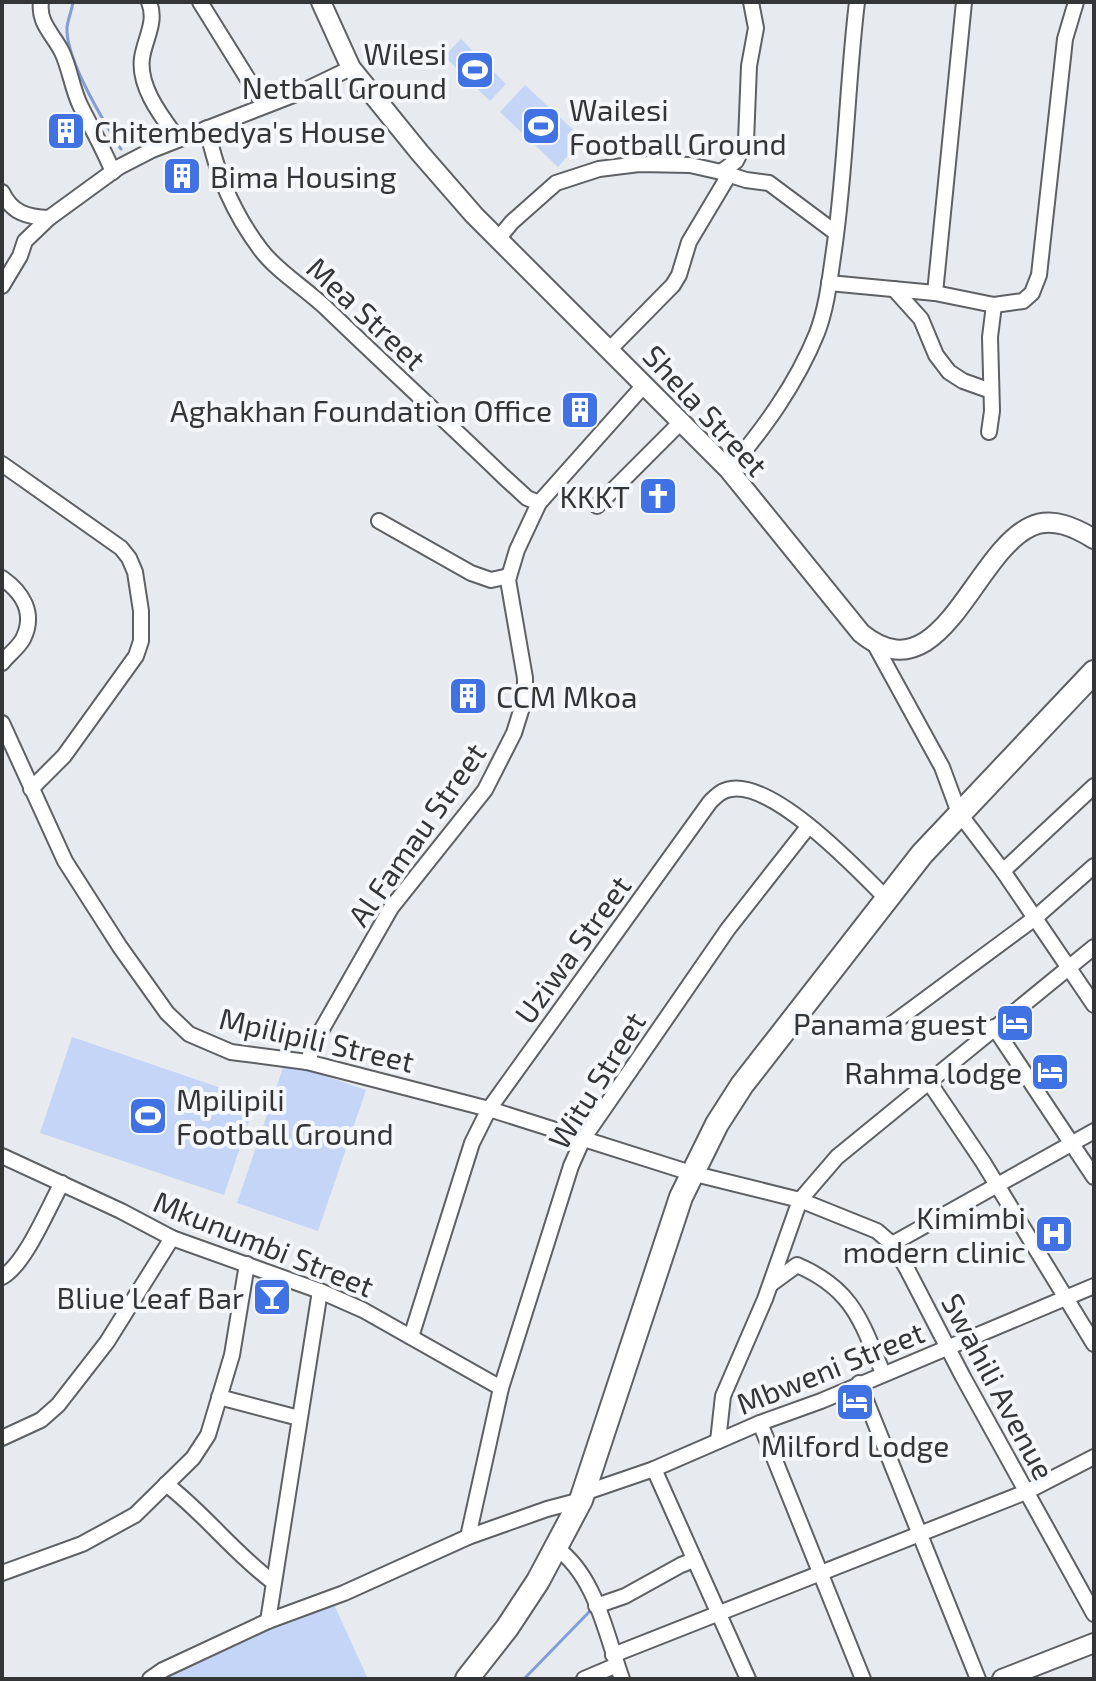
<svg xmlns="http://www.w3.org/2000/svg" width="1096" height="1681" font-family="'Exo 2',sans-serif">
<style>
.green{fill:#c4d5f7}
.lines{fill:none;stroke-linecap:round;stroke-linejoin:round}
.stream{stroke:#839ed5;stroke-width:3}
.minor-casing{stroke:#5e6064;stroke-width:18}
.major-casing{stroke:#5e6064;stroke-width:22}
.highway-casing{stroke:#5e6064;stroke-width:26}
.minor{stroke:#fff;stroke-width:14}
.major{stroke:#fff;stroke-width:18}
.highway{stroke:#fff;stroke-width:22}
.labels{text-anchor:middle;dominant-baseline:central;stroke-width:8;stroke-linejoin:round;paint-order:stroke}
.poi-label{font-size:30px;fill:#343537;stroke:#f4f7fc;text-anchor:end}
.street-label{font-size:30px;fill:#343537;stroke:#f4f7fc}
</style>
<rect width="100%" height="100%" fill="#e7eaee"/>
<g class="green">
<polygon points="461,39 506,84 490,101 444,56"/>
<polygon points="525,85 583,139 558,167 500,112"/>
<polygon points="72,1037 256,1100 224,1195 40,1133"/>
<polygon points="285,1062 366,1090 318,1231 237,1203"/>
<polygon points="331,1598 368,1679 165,1679 163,1676"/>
</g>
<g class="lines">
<g class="stream">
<path d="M73,2C72,10 68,19 67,27C65,59 104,122 121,149"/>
<polyline points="524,1679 592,1609"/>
</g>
<g class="minor-casing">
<g id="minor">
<path d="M41,2C38,23 53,34 62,52C70,69 72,88 80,105C91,127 103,148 113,172"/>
<path d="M149,2C157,22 145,38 142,58C138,87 162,117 178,139"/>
<polyline points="200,2 264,105"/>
<path d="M207,128C216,173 233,213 261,250C278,272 305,288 325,307C384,364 444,419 503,476L527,498L539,503"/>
<polyline points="721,172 736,161 746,141 749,66 756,28 751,2"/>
<path d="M2,192C12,213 27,217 49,218"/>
<polyline points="498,239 512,222 556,183 599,169 639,164 690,165 721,172 746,180 769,183 836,233"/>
<polyline points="829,283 935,293 994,305 1023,301 1032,293 1039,275 1065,39 1076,2"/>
<polyline points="2,286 20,256 25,241 49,218 119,167 152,150 301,92 351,68"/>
<polyline points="894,289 921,319 936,355 949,372 963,381 991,391"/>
<polyline points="935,293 964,2"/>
<polyline points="610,349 673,285 679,275 689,242 729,175"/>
<polyline points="989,432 992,411 990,337 994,305"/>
<polyline points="2,464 121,548 129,558 135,572 141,611 141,641 136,656 64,756 31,789"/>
<path d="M729,470C764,428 796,385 817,333C827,307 830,277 834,250C846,168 847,84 857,2"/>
<polyline points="597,506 681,422"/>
<polyline points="379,521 471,573 491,580 509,576"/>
<path d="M2,578C22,592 36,613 23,639C18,648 8,655 2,663"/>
<polyline points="875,645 942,767 959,813 1003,871 1094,1005"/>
<polyline points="2,723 65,861 120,947 167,1013 189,1034 231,1052 307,1062 489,1109 691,1173 800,1200 877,1231 892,1244 906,1267 963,1377 1094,1614"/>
<polyline points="1003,871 1094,786"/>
<polyline points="994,1027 1094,1177"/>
<polyline points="885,1029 1035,918 1094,866"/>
<polyline points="307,1062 318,1036 391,908 485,790 514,733 525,698 525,678 508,580 517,550 539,503 645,384"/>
<polyline points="929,1082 983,1162 1094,1344"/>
<polyline points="2,1156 121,1211 172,1238 320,1291 363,1310 501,1388"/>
<polyline points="892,1244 1094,1131"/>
<path d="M2,1277C25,1265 48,1208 62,1183"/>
<path d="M771,1284L797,1265C853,1289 861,1321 883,1373"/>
<path d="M411,1337L472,1143L489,1109L710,802C716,796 722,790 731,789C775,782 856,868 886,898"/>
<polyline points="859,1383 978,1679"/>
<polyline points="219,1397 299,1418"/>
<polyline points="760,1423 863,1679"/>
<polyline points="2,1438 41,1420 58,1405 107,1342 172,1238"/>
<polyline points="718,1441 723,1396 765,1299 800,1200 837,1157 1094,947"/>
<polyline points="654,1469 748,1679"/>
<path d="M166,1484C205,1514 234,1553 273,1582"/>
<polyline points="584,1493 654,1469 760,1423 821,1401 1094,1286"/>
<polyline points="468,1537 501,1388 571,1166 583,1139 728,929 808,827"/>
<path d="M555,1547C596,1575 606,1635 622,1679"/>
<polyline points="2,1573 82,1544 135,1515 193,1458 208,1435 232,1355 247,1264"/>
<polyline points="596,1606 625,1596 681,1565 694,1560"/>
<polyline points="268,1621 320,1291"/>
<polyline points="613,1655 1026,1492 1094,1457"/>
<polyline points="150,1679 163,1670 268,1621 344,1593 468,1537 547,1509 581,1500"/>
<polyline points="584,1679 617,1665"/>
</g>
</g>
<g class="major-casing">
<g id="major">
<path d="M321,2L351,68L420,153L474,215L729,470L861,633C940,698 973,554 1030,527C1052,516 1076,528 1094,539"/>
<polyline points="1002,1679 1094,1643"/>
</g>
</g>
<g class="highway-casing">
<polyline id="highway" points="467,1679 507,1628 538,1581 581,1500 681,1197 717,1124 742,1085 922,854 1094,672"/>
</g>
<use href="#minor" class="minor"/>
<use href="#major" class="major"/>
<use href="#highway" class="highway"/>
</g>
<defs>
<g id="stadium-square" transform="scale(2)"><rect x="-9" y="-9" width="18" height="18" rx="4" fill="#4172e3" stroke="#f4f7fc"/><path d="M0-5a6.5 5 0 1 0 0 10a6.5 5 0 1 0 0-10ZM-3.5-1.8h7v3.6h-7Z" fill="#fff"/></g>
<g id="building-square" transform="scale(2)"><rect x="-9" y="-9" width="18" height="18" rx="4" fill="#4172e3" stroke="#f4f7fc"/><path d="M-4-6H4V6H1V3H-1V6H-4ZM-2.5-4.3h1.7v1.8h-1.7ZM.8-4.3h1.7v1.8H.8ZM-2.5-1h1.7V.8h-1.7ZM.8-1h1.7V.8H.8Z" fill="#fff"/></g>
<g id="church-square" transform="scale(2)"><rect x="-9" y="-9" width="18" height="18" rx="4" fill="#4172e3" stroke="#f4f7fc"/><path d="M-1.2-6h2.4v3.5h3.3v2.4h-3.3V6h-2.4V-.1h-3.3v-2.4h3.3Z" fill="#fff"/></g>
<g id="hotel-square" transform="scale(2)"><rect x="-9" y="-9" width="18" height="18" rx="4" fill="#4172e3" stroke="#f4f7fc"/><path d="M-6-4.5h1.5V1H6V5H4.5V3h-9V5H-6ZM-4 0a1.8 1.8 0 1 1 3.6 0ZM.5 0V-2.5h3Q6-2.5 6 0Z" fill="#fff"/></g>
<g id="hospital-square" transform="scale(2)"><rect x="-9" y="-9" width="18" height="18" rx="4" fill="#4172e3" stroke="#f4f7fc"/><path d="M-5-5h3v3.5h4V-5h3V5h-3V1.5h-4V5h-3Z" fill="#fff"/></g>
<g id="bar-square" transform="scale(2)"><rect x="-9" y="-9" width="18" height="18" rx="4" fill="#4172e3" stroke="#f4f7fc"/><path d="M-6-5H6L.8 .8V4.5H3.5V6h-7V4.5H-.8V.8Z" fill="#fff"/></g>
</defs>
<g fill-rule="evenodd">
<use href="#stadium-square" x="475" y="70"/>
<use href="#stadium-square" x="541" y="126"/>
<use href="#building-square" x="66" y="131"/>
<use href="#building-square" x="182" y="176"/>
<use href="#building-square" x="580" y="410"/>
<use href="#church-square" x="658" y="496"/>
<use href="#building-square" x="468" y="696"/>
<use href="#hotel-square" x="1015" y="1023"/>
<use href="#hotel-square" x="1050" y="1072"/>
<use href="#stadium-square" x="148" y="1116"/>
<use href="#hospital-square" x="1054" y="1234"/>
<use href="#bar-square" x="272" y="1297"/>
<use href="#hotel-square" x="855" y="1402"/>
</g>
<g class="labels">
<g class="poi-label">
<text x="447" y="53">Wilesi<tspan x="447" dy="34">Netball Ground</tspan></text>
<text x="569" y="109" text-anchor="start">Wailesi<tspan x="569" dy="34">Football Ground</tspan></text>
<text x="94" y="131" text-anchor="start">Chitembedya's House</text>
<text x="210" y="176" text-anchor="start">Bima Housing</text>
<text x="552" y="410">Aghakhan Foundation Office</text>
<text x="630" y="496">KKKT</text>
<text x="496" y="696" text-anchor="start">CCM Mkoa</text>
<text x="987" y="1023">Panama guest</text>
<text x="1022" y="1072">Rahma lodge</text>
<text x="176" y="1099" text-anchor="start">Mpilipili<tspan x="176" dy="34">Football Ground</tspan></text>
<text x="1026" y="1217">Kimimbi<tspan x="1026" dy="34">modern clinic</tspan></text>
<text x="244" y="1297">Bliue Leaf Bar</text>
<text x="855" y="1445" text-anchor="middle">Milford Lodge</text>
</g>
<g class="street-label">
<text transform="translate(367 313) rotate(43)">Mea Street</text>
<text transform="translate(706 410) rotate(47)">Shela Street</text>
<text transform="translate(416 834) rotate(-55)">Al Famau Street</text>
<text transform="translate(572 949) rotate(-54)">Uziwa Street</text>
<text transform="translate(317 1039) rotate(13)">Mpilipili Street</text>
<text transform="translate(596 1080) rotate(-58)">Witu Street</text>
<text transform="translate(264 1243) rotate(22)">Mkunumbi Street</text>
<text transform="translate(830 1367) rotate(-22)">Mbweni Street</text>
<text transform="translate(999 1386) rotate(62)">Swahili Avenue</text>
</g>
</g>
<rect width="1096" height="1681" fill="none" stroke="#343537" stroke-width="8"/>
</svg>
